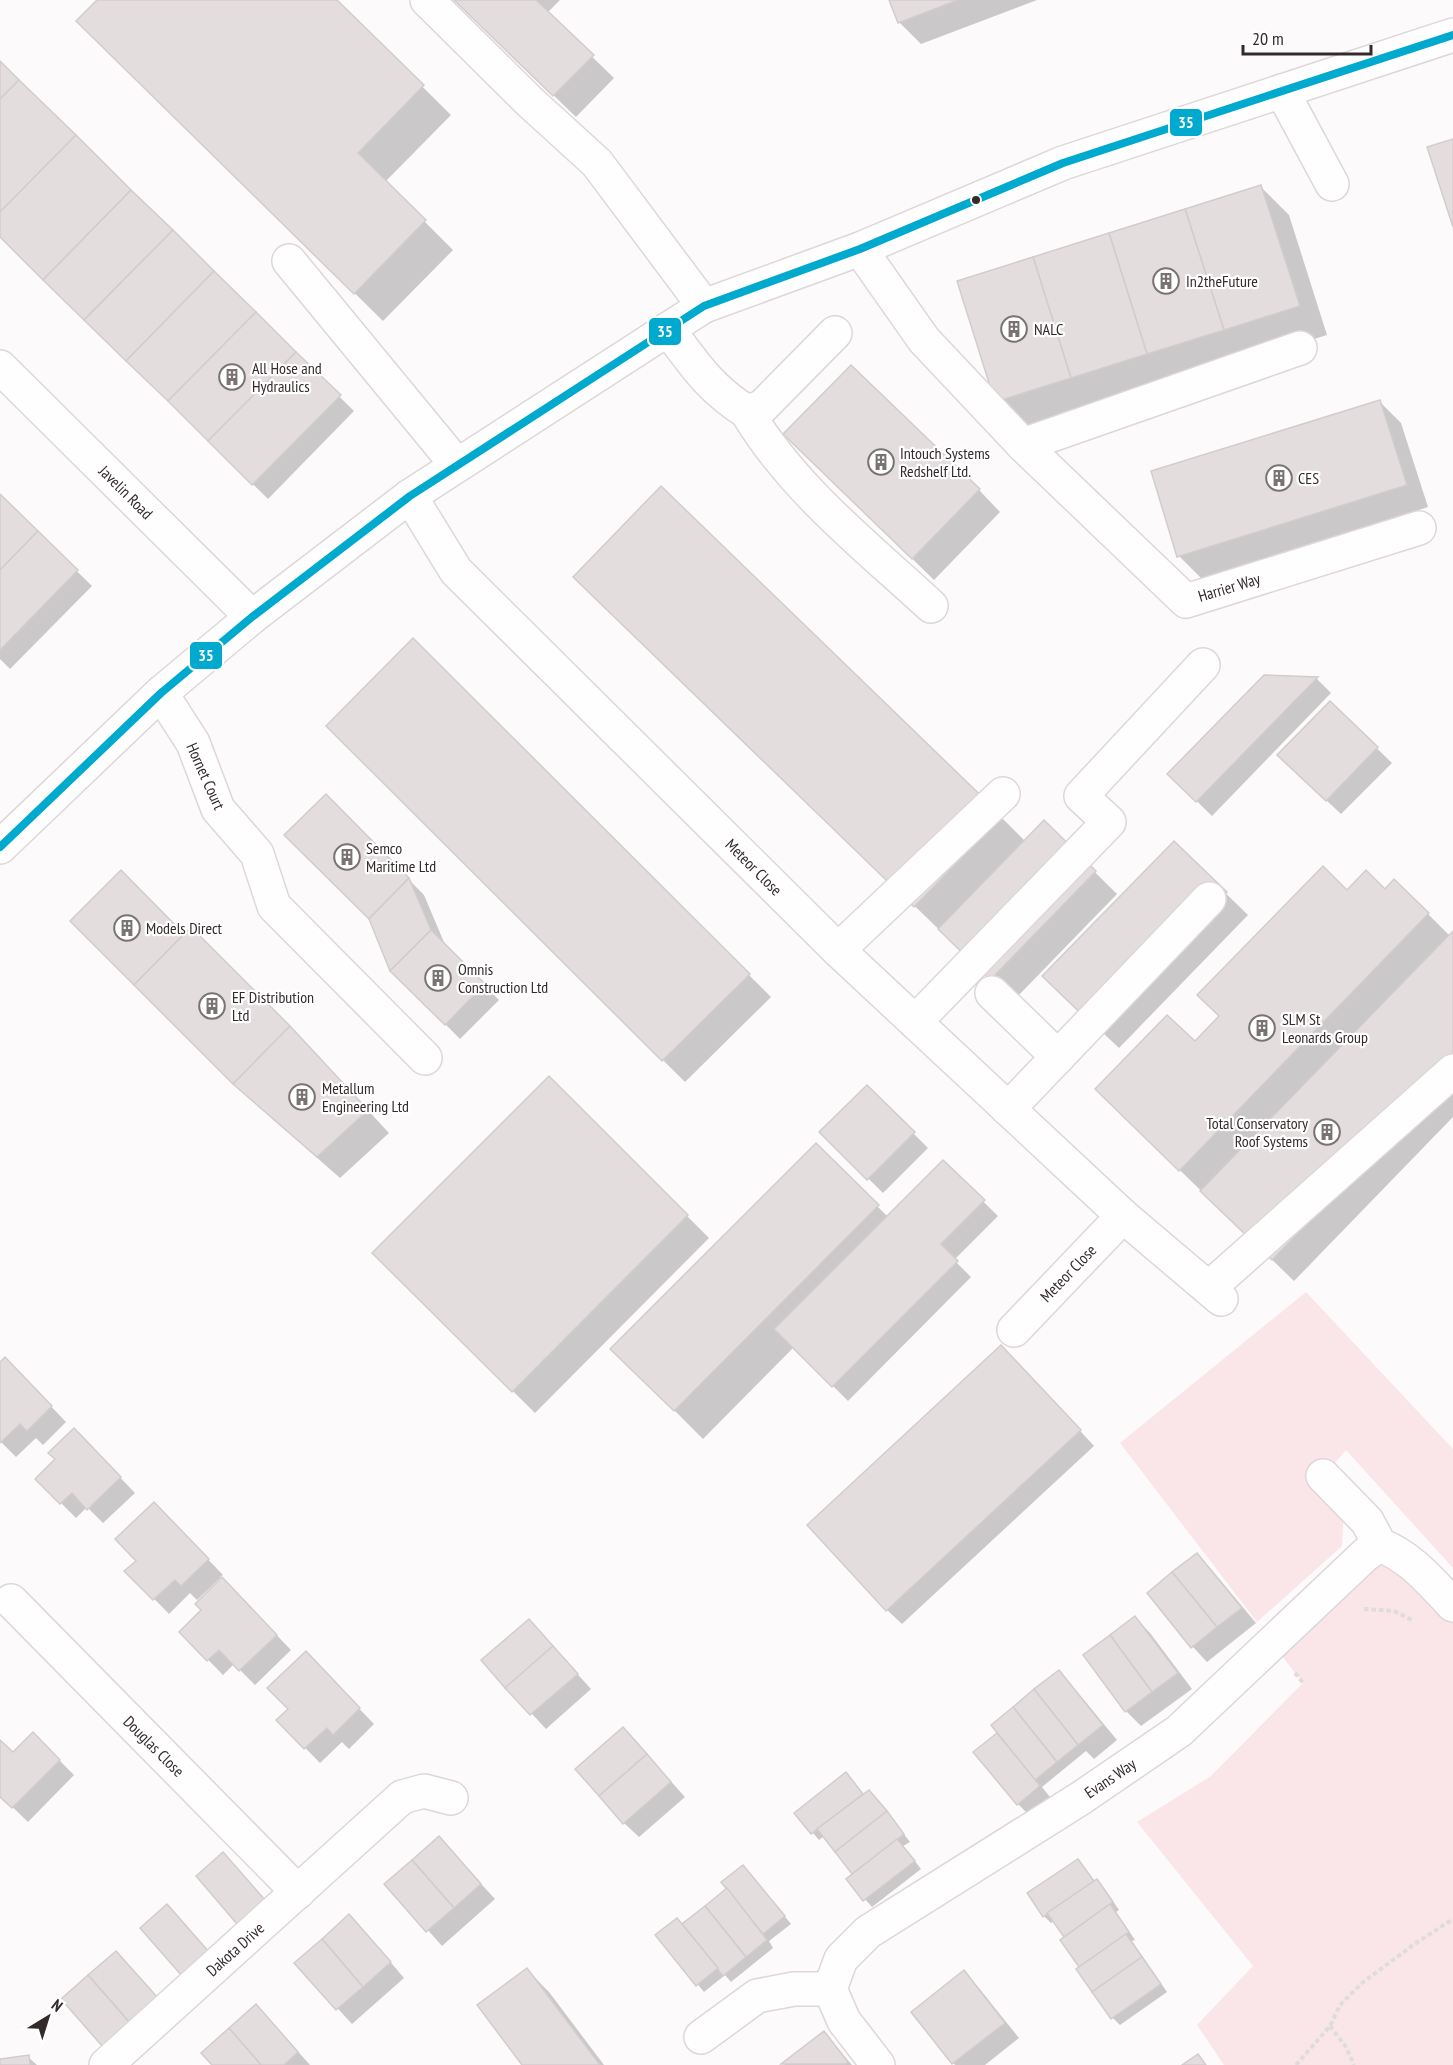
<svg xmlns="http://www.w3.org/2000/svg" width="1453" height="2065" font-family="'PT Sans Narrow',sans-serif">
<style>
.green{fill:#fae5e9}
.shadow{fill:#0003}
.building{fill:#e4ddde;stroke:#d3ccce;stroke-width:1.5}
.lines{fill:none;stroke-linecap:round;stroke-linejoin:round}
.minor-casing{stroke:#ded7d9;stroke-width:36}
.path{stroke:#dedcdc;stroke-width:4;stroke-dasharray:4.5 3;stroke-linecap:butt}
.minor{stroke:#fffefe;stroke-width:33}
.bus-1-casing{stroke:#fff;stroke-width:12}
.bus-1{stroke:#00a9ce;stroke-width:8}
.bus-dot{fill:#342a2c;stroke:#fff;stroke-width:2}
.labels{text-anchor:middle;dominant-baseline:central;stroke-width:4.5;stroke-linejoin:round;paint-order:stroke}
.poi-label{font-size:16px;fill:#342a2c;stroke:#fff;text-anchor:start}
.street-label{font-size:16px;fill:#342a2c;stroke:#fff}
.line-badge{stroke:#fff;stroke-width:2}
.badge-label{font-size:16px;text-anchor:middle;font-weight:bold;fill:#fff}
</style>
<rect width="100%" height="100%" fill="#fdfafb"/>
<g class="green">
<polygon points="1306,1292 1453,1449 1453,1568 1346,1450 1324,1476 1344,1510 1342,1546 1257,1622 1120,1443"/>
<polygon points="1366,1565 1401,1565 1453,1614 1453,2065 1224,2065 1197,2025 1253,1966 1137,1822 1211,1776 1303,1683 1278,1651"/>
</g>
<g class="shadow">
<polygon points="99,0 335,0 451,115 385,182 453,250 383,321 107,49"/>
<polygon points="455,0 560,0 547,13 614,78 576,117"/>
<polygon points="891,0 1037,0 921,44 899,22"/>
<polygon points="0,63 354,411 268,499 0,235"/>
<polygon points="1261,187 1289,215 1327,335 1025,429 996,401"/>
<polygon points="1379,401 1401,423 1428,507 1201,578 1179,556"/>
<polygon points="807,456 979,490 1000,512 934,580"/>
<polygon points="0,496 92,586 10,669 0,659"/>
<polygon points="597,599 1001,817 1025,841 1044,822 1117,894 1013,1001"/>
<polygon points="413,640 771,997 685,1082 328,726"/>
<polygon points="1264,676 1317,679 1331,693 1212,816 1169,774"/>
<polygon points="1330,703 1392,763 1341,814 1294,770"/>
<polygon points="326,796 424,895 446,947 499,1000 460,1039 392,970"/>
<polygon points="1174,843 1248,915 1119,1048 1066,998"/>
<polygon points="121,873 185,936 312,1050 389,1133 340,1178 257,1105 73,921"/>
<polygon points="1385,891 1428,914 1450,936 1453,933 1453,1117 1294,1281 1119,1111 1195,1043"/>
<polygon points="549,1078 709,1238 535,1413 374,1253"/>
<polygon points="867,1087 928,1148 883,1193 821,1132"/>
<polygon points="816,1145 888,1217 943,1162 998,1216 954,1260 971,1277 848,1401 794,1347 703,1439 613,1349"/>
<polygon points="1016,1361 1094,1446 902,1624 887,1610"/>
<polygon points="0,1365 20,1374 66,1422 43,1445 36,1438 16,1457 0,1441"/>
<polygon points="89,1445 135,1493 103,1523 87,1507 76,1518 37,1479"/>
<polygon points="169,1519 223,1575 220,1577 291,1650 255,1685 234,1664 223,1675 181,1632 204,1610 222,1580 220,1578 197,1600 190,1593 169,1614 127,1571 138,1561"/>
<polygon points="1197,1555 1211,1569 1256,1623 1207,1662 1193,1647 1149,1593"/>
<polygon points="1135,1618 1150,1633 1192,1689 1141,1726 1126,1711 1085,1655"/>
<polygon points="543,1636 591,1689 546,1729 483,1661"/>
<polygon points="320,1668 374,1724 349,1749 342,1742 320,1763 278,1720 290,1709"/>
<polygon points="1058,1672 1073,1687 1117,1740 1094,1759 1086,1751 1042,1787 1054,1802 1033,1819 1018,1804 976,1752 999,1733"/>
<polygon points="33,1734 74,1775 28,1822 0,1795 0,1742 13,1754"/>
<polygon points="637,1744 685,1797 639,1837 624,1823"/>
<polygon points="853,1781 864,1795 876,1799 910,1842 903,1846 921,1869 872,1907 848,1880 854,1875 824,1836 819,1840 796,1813"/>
<polygon points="439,1838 495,1899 442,1946 387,1884"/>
<polygon points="1077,1861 1095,1882 1097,1881 1104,1888 1119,1910 1116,1912 1135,1940 1132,1941 1167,1992 1120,2025 1113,2018 1081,1967 1066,1938 1054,1921 1051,1923 1044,1916"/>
<polygon points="750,1874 791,1924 769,1941 773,1948 731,1982 725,1975 704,1992 658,1936 683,1926"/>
<polygon points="364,1931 404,1978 352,2024 296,1963"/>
<polygon points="527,1970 549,1992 604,2065 523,2065"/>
<polygon points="964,1972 978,1987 1019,2038 985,2065 955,2065 913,2012"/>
<polygon points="256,2006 271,2021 310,2065 214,2065"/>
<polygon points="824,2033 852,2065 784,2065"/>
<polygon points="28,2057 37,2065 0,2065 0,2060"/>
</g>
<g class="building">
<polygon points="97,0 337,0 424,85 358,153 426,220 354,294 76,21"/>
<polygon points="454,0 536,0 594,55 553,96"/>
<polygon points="889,0 958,0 898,23"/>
<polygon points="0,61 19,80 0,99"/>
<polygon points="19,80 76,135 0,212 0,99"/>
<polygon points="76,135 131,190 43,280 0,237 0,212"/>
<polygon points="1453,139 1453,227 1427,147"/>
<polygon points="1261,185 1300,306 1224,330 1185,209"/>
<polygon points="131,190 173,230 84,320 43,280"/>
<polygon points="1185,209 1224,330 1147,354 1109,233"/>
<polygon points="173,230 214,271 126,361 84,320"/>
<polygon points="1109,233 1147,354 1071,378 1033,257"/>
<polygon points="1033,257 1071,378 995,402 957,281"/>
<polygon points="214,271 256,312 168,401 126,361"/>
<polygon points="256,312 296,352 208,441 168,401"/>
<polygon points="296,352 341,395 252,485 208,441"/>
<polygon points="851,365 980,489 912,559 783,434"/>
<polygon points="1380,400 1407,485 1177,557 1151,471"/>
<polygon points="661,486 1002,816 914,907 573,577"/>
<polygon points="0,494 38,531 0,570"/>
<polygon points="38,531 78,570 0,650 0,570"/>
<polygon points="413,638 750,974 662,1061 326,726"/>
<polygon points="1264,675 1318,677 1196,802 1167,774"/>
<polygon points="1330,701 1378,747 1326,801 1277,755"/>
<polygon points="326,794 409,878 369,919 284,835"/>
<polygon points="1044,820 1096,871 990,980 938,929"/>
<polygon points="1174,841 1227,892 1096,1028 1042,976"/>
<polygon points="1323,866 1347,890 1366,870 1385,889 1394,879 1429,913 1179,1171 1095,1089 1167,1015 1195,1041 1219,1016 1197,995"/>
<polygon points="121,870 184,934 134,985 70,921"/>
<polygon points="409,878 431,930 390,971 369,919"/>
<polygon points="191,927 290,1026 233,1084 134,985"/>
<polygon points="431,930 485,984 445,1025 390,971"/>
<polygon points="1453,931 1453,1073 1272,1260 1200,1191"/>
<polygon points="290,1026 368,1110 317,1157 233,1084"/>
<polygon points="549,1076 688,1215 512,1392 372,1253"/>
<polygon points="867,1085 915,1132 867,1180 819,1132"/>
<polygon points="816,1143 879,1205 674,1411 610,1349"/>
<polygon points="943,1160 985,1200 941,1244 958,1261 832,1387 774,1329"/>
<polygon points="1001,1345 1081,1430 886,1611 807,1525"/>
<polygon points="5,1357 52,1406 27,1431 20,1424 0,1443 0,1362"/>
<polygon points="74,1428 121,1477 87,1510 72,1493 60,1504 35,1479 55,1459 48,1453"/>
<polygon points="154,1502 209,1559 181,1586 175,1580 153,1600 124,1571 136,1561 115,1539"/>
<polygon points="1197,1553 1242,1608 1217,1627 1172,1572"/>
<polygon points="1172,1572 1217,1627 1191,1648 1147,1593"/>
<polygon points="222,1577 277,1635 239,1671 219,1650 207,1661 179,1632 201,1610 195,1604"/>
<polygon points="1135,1616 1178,1673 1152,1692 1110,1635"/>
<polygon points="529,1619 553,1646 505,1688 481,1660"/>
<polygon points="1110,1635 1152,1692 1125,1712 1083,1655"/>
<polygon points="553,1646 578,1674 530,1715 505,1688"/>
<polygon points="306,1651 360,1708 333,1735 327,1728 304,1749 276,1720 288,1709 267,1688"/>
<polygon points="1059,1670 1103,1725 1078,1745 1034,1689"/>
<polygon points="1034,1689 1078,1745 1057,1762 1013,1707"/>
<polygon points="1013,1707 1057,1762 1035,1780 991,1725"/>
<polygon points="623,1727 647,1754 599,1796 575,1769"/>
<polygon points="33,1732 60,1760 12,1808 0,1797 0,1740 13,1752"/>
<polygon points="997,1733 1040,1786 1017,1805 973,1752"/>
<polygon points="647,1754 671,1782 623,1824 599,1796"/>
<polygon points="846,1772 863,1794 811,1834 794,1813"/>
<polygon points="869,1790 887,1811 835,1852 817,1829"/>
<polygon points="887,1811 904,1834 852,1874 835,1852"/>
<polygon points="439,1836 481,1884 454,1908 412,1860"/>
<polygon points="897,1839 915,1861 863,1901 846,1879"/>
<polygon points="223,1852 265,1900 237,1924 196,1876"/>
<polygon points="1078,1859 1094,1881 1043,1917 1027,1893"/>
<polygon points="412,1860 454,1908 426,1932 384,1884"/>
<polygon points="743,1865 785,1916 763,1934 721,1882"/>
<polygon points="1097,1879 1113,1902 1064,1937 1047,1913"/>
<polygon points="727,1888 767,1940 746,1957 705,1906"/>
<polygon points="167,1904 209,1952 182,1976 140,1928"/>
<polygon points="1110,1904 1129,1932 1079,1967 1060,1940"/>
<polygon points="705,1906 746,1957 723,1976 682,1924"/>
<polygon points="349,1914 391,1962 363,1987 322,1939"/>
<polygon points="677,1918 718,1968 696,1986 655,1935"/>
<polygon points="1126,1934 1142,1957 1092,1992 1076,1969"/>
<polygon points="322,1939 363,1987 336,2010 294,1963"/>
<polygon points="116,1951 158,1998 130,2023 88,1975"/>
<polygon points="1142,1957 1161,1984 1111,2019 1092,1992"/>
<polygon points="527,1968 600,2065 522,2065 477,2005"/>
<polygon points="964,1970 1005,2023 952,2064 911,2012"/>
<polygon points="88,1975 130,2023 103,2047 61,1999"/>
<polygon points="256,2004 298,2052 284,2065 261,2065 229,2028"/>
<polygon points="229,2028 261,2065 212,2065 201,2053"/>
<polygon points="824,2031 848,2062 846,2064 781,2064"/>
<polygon points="1198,2054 1206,2065 1182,2065"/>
<polygon points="29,2055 30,2065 0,2065 0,2059"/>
</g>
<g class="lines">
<g class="minor-casing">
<g id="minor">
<polyline points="427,0 530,102 597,163 704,306"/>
<polyline points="1282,91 1332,184"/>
<polyline points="860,249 924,340 1023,445 1186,601 1419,528"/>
<polyline points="289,261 457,465"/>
<path d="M668,329C694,364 709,388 747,412L762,407L835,333"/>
<polyline points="0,367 252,617"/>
<path d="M747,412C792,488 866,546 931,606"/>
<polyline points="1023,445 1300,348"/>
<polyline points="410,496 456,571 838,950 1123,1216 1221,1299"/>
<polyline points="161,693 193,743 218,809 257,854 274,906 425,1058"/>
<polyline points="0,847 161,693 252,617 410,496 704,306 860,249 1063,163 1453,35"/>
<polyline points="838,950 1003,794"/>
<polyline points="992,993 1058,1057"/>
<polyline points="915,1022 1109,822 1081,796 1203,665"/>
<polyline points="1008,1109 1209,899"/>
<polyline points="1209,1288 1453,1071"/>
<polyline points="1014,1330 1123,1216"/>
<path d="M1323,1476L1367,1521L1380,1545C1411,1557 1431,1582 1453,1605"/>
<polyline points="11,1601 298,1892"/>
<polyline points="701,2037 757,1996 794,1989 830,1989"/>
<polyline points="106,2065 402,1797 424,1791 451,1798"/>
<polyline points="878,2065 844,2021 830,1989 841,1959 868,1932 1081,1798 1179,1731 1366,1554 1380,1545"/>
</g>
</g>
<g class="path">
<polyline points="1364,1609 1394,1611 1412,1620"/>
<polyline points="1295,1673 1303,1683"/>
<polyline points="1330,2026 1346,2047 1354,2065"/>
<polyline points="1296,2065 1330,2026 1340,2005 1362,1983 1413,1945 1453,1919"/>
</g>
<use href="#minor" class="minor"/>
<g class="bus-1-casing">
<polyline id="bus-1" points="0,847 161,693 252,617 410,496 704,306 860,249 1063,163 1453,35"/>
</g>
<use href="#bus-1" class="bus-1"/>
</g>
<defs>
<g id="building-ring" transform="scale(1.35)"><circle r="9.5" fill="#fff" stroke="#7a7374" stroke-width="1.5"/><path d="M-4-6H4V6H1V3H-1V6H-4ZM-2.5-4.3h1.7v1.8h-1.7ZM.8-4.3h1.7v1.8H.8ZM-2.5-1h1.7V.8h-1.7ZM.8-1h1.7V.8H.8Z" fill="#7a7374"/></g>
</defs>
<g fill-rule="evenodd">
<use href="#building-ring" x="1166" y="281"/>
<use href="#building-ring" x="1014" y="329"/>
<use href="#building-ring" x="232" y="377"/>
<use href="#building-ring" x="881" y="462"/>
<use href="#building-ring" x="1279" y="478"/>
<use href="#building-ring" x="347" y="857"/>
<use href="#building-ring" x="127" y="928"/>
<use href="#building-ring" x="438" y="978"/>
<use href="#building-ring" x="212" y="1006"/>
<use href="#building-ring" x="1262" y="1028"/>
<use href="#building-ring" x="302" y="1097"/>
<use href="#building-ring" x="1327" y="1132"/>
</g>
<circle class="bus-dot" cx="976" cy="200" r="5"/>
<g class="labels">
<g class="poi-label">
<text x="1186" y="281">In2theFuture</text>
<text x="1034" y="329">NALC</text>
<text x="252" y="368">All Hose and<tspan x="252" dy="18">Hydraulics</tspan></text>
<text x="900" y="453">Intouch Systems<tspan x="900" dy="18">Redshelf Ltd.</tspan></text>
<text x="1298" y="478">CES</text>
<text x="366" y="848">Semco<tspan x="366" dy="18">Maritime Ltd</tspan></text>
<text x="146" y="928">Models Direct</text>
<text x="458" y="969">Omnis<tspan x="458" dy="18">Construction Ltd</tspan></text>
<text x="232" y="997">EF Distribution<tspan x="232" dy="18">Ltd</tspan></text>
<text x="1282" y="1019">SLM St<tspan x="1282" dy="18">Leonards Group</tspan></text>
<text x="322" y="1088">Metallum<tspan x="322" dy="18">Engineering Ltd</tspan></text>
<text x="1308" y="1123" text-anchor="end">Total Conservatory<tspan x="1308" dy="18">Roof Systems</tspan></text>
</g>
<g class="street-label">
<text transform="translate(126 492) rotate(45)">Javelin Road</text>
<text transform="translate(1229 587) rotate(-17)">Harrier Way</text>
<text transform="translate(206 776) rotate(66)">Hornet Court</text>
<text transform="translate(754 867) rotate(45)">Meteor Close</text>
<text transform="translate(1068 1273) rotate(-46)">Meteor Close</text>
<text transform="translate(154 1746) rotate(45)">Douglas Close</text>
<text transform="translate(1110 1778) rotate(-34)">Evans Way</text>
<text transform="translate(235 1949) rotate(-42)">Dakota Drive</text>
</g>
</g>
<g class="line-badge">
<rect x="1169" y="108" width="34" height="29" rx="6" fill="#00a9ce"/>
<rect x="648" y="317" width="34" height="29" rx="6" fill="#00a9ce"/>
<rect x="189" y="641" width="34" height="29" rx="6" fill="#00a9ce"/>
</g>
<g class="badge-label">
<text x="1186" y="128">35</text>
<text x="665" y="337">35</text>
<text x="206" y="661">35</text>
</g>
<g transform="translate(48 2017) rotate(38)" stroke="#ffffff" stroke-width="4.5" paint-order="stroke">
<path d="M0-4.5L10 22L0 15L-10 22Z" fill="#342a2c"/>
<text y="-9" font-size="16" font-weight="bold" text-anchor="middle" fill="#342a2c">N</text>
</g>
<path d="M1243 45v9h128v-9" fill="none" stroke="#342a2c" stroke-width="3"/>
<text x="1252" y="45" font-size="18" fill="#342a2c" stroke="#ffffff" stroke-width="4.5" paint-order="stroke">20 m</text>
</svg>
